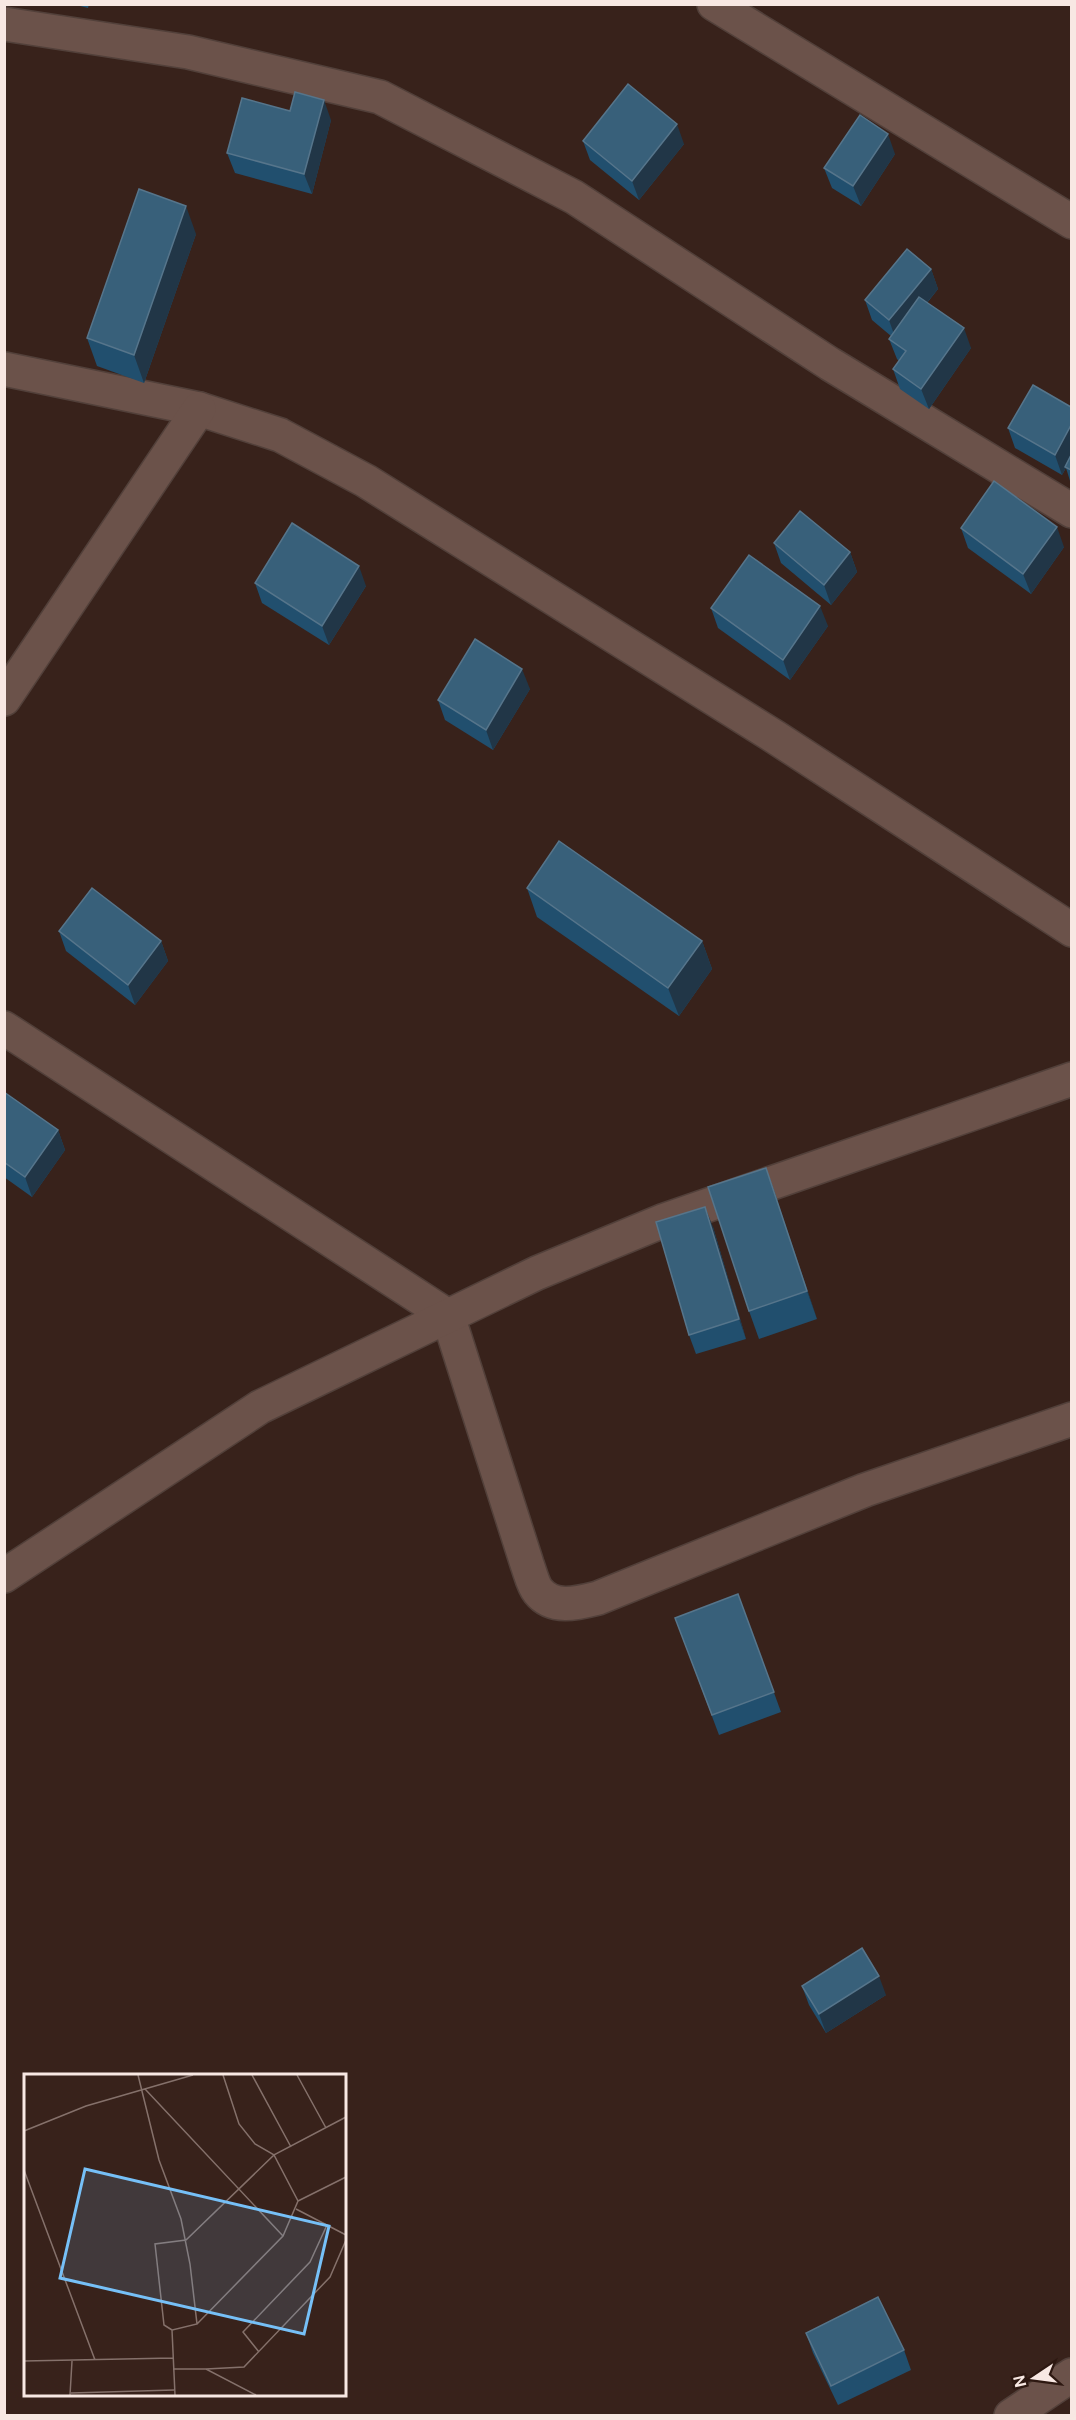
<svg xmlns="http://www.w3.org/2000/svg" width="1076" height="2420" font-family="'DM Sans',sans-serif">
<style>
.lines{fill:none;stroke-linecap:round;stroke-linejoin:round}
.minor-casing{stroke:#52403a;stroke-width:36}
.minor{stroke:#6b524a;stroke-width:33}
.wall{fill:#214f6e}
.shaded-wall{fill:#213647}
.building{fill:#38607a;stroke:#56758b;stroke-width:1.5}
.inset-road{fill:none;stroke:#85716b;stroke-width:1.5}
.view{fill:#76c0f7;fill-opacity:0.15;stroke:#76c0f7;stroke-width:3}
.inset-edge{fill:none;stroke:#f8e8e3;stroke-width:3}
</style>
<rect width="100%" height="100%" fill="#38221b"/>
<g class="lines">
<g class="minor-casing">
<g id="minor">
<polyline points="714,4 1072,222"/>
<polyline points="4,24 188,52 380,97 574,197 830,364 1072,511"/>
<polyline points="4,369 199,409 280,435 366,481 775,737 1072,930"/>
<polyline points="4,699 199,409"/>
<path d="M4,1028L448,1316L527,1564C530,1572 533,1585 538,1591C553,1610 578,1603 598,1598L865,1490L1072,1419"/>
<polyline points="4,1576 260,1407 537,1273 665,1220 1072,1079"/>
<polyline points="1011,2416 1072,2375"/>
</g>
</g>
<use href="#minor" class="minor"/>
</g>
<g class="wall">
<polygon points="72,4 89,4 88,8"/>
<polygon points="290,111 331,120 312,194 235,173 227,153"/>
<polygon points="583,141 684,144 639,200 590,160"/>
<polygon points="895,154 861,206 832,188 824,168"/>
<polygon points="196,234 144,383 97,366 87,338"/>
<polygon points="931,269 938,289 927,303 971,348 929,409 900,389 893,369 899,361 897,359 889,339 891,336 872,320 865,300"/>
<polygon points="1071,407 1071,484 1066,468 1062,475 1015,448 1008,428"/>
<polygon points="961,528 1064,547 1031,594 968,548"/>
<polygon points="774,543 850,552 857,572 831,605 781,563"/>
<polygon points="255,583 366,586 329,645 262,603"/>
<polygon points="711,608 828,626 790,680 718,628"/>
<polygon points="530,689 493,750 445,720 438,700"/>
<polygon points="527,888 702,941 712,969 679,1016 537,917"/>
<polygon points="59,931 161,941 168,961 135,1005 66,951"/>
<polygon points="4,1092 58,1130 65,1150 32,1197 4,1177"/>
<polygon points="766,1168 817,1319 759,1339 749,1311"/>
<polygon points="713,1227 746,1339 696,1354 689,1335"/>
<polygon points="738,1594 781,1712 719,1735 675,1618"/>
<polygon points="802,1986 886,1995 826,2033 809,2005"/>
<polygon points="806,2333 904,2350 911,2370 838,2405 813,2353"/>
</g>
<g class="shaded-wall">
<polygon points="324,100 331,120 312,194 304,174"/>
<polygon points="677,124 684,144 639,200 632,181"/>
<polygon points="888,134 895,154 861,206 853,186"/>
<polygon points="186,206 196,234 144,383 134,355"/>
<polygon points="931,269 938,289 896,340 889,320"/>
<polygon points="964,328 971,348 929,409 921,389"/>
<polygon points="1071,425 1071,458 1062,475 1055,455"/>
<polygon points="1057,527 1064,547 1031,594 1023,574"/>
<polygon points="850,552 857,572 831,605 824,585"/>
<polygon points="359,566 366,586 329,645 322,626"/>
<polygon points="820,606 828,626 790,680 783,660"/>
<polygon points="522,669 530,689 493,750 486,730"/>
<polygon points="161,941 168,961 135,1005 128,985"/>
<polygon points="702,941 712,969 679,1016 668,988"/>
<polygon points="58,1130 65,1150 32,1197 25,1177"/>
<polygon points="766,1168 776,1196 817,1319 807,1291"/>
<polygon points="705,1207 713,1227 746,1339 739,1319"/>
<polygon points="879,1976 886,1995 826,2033 819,2014"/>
</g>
<g class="building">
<polygon points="628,84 677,124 632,181 583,141"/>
<polygon points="295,92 324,100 304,174 227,153 242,98 290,111"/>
<polygon points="860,115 888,134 853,186 824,168"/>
<polygon points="139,189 186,206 134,355 87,338"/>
<polygon points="907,249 931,269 889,320 865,300"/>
<polygon points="919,297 964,328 921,389 893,369 906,351 889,339"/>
<polygon points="1033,385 1071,407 1071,425 1055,455 1008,428"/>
<polygon points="1071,455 1071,470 1065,467"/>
<polygon points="994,481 1057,527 1023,574 961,528"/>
<polygon points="800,511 850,552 824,585 774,543"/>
<polygon points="292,523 359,566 322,626 255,583"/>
<polygon points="749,555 820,606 783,660 711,608"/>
<polygon points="475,639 522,669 486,730 438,700"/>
<polygon points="559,841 702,941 668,988 527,888"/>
<polygon points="92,888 161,941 128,985 59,931"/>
<polygon points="4,1092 58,1130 25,1177 4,1162"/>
<polygon points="766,1168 807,1291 749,1311 708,1187"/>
<polygon points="705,1207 739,1319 689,1335 656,1222"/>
<polygon points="738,1594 774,1692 712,1715 675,1618"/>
<polygon points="862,1948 879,1976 819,2014 802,1986"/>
<polygon points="878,2297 904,2350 831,2386 806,2333"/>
</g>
<g transform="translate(24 2074)">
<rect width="322" height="322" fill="#38221b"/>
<path class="inset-road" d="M114,1L135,86L157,145L166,190L173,250L148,256L151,321M199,1L215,50L231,70L250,81L322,43M228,1L267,73M273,1L302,54M121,15L259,162M0,57L62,32L169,1M0,96L71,286M274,127L322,103M272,135L322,161M148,256L140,251L131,170L162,166L250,81L274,127L259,162L173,250M235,278L219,258L286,188L303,151M0,287L149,284M149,295H182L232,321M182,295L220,293L306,203L322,166M47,319L150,316M46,321L48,287"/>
<path class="view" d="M61,95L305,152L280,260L36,204Z"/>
<rect width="322" height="322" class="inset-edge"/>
</g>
<rect width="1076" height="2420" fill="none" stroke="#f8e8e3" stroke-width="12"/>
<g transform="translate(1034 2378) rotate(257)" stroke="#2d1811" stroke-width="4.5" paint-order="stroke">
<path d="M0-4.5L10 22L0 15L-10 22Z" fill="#f8e8e3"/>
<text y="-9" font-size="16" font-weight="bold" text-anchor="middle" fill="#f8e8e3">N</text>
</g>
</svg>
